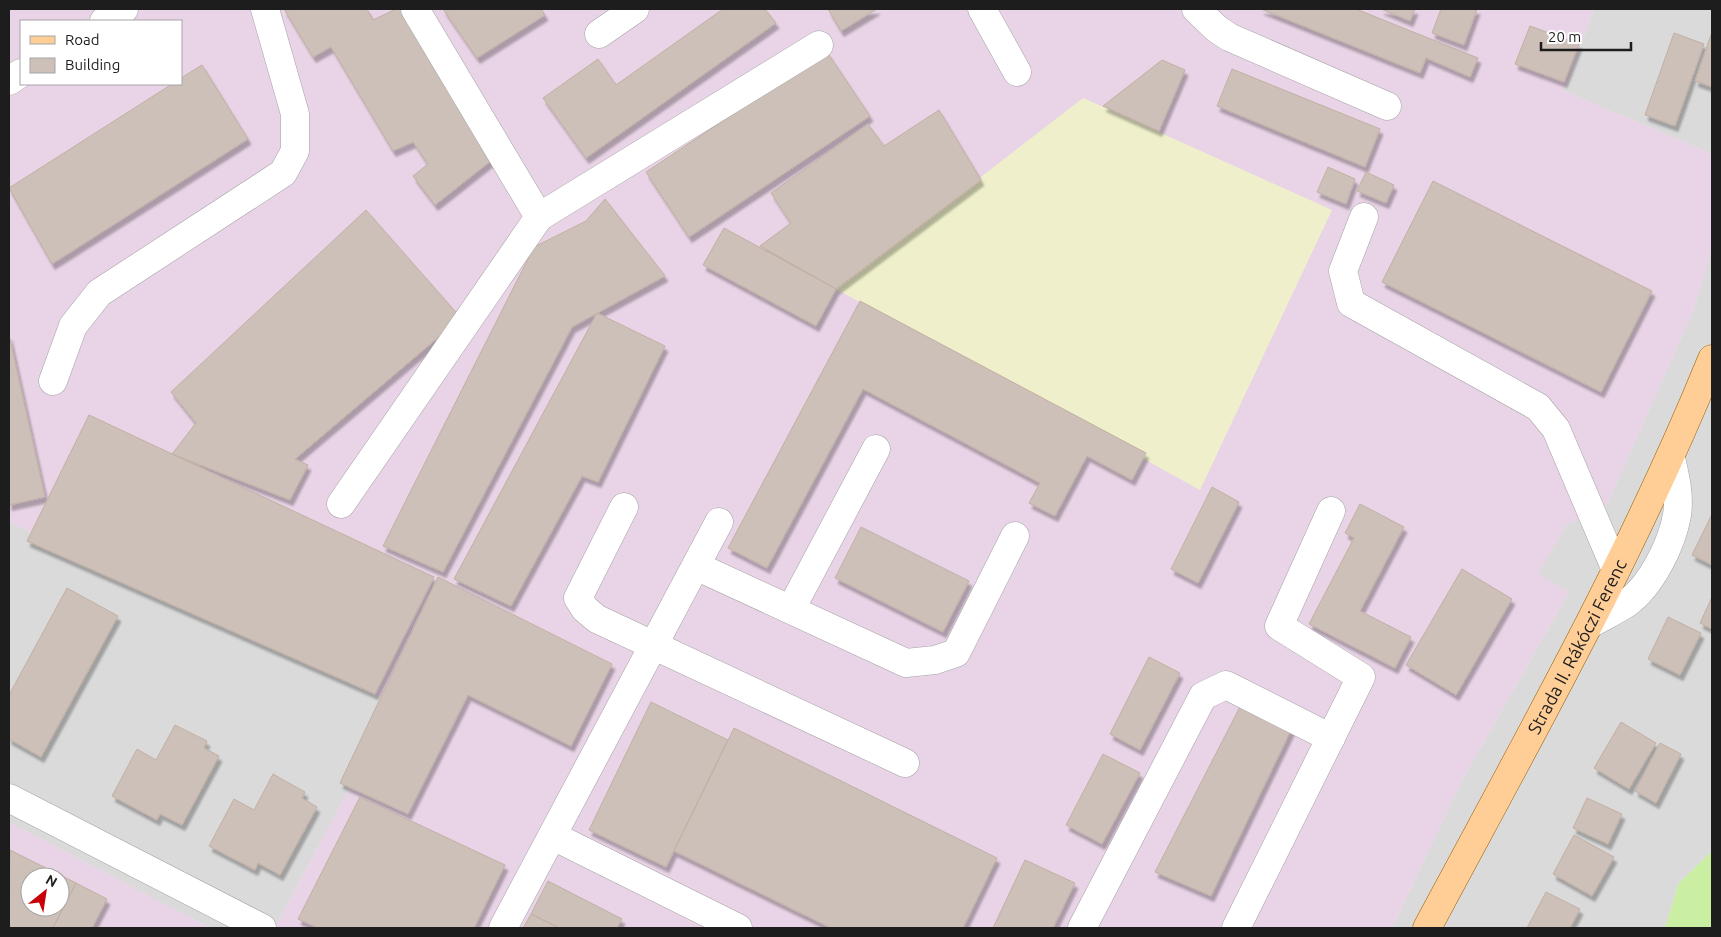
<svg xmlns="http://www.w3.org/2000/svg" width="1721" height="937" font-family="Ubuntu,sans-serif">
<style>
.residential{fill:#dbdada}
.industrial{fill:#e9d3e6;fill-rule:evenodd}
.farmland{fill:#eff0cb}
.grass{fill:#cbefa2}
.building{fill:#ccc0b8;stroke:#c2afa3;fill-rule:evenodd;filter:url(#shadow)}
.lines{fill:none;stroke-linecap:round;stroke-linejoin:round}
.minor-casing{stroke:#a4a4a4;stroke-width:29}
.major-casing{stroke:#965e00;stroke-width:29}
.minor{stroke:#fff;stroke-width:28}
.major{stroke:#ffce97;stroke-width:28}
.labels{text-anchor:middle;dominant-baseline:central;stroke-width:5;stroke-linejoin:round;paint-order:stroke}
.street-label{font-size:18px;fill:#1d1d1d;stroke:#fff}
</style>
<defs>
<filter id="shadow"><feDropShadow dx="3" dy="5.5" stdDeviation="1" flood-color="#0004"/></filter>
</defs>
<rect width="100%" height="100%" fill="#efeae2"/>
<g class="residential">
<polygon points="1594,9 1712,9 1712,154 1564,91"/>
<polygon points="1712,250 1712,851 1679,883 1665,928 1392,928 1461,782 1569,592 1537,574 1567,524 1605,509 1693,311"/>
<polygon points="9,522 394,704 275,928 210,928 9,822"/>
</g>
<g class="industrial">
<path d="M9,9H1594L1564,91L1712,154V250L1693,311L1605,509L1567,524L1538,573L1569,592L1461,782L1392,928H275L394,704L9,522ZM21,21H181V84H21Z"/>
<path d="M9,822L210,928H9ZM30,877H60V907H30Z"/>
</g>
<polygon class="farmland" points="1083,98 1332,210 1200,490 836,289"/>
<polygon class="grass" points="1712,851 1712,928 1665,928 1679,883"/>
<g class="building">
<polygon points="284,9 367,9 373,20 396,9 405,9 497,156 435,205 413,176 428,164 413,142 393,151 331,47 313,57"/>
<polygon points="443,9 541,9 545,15 477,58"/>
<polygon points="723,9 765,9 776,23 586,158 543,98 598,59 616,85"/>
<polygon points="828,9 877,9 841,31"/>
<polygon points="1261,9 1356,9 1478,58 1470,77 1426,58 1420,73"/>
<polygon points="1381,9 1415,9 1410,21"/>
<polygon points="1441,9 1477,9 1464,45 1432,33"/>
<polygon points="1530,26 1579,44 1564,82 1515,64"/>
<polygon points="1712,32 1712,87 1695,81"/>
<polygon points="1674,33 1704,44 1675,126 1645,115"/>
<polygon points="827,52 870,116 689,237 646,172"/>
<polygon points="1162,60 1185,70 1159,131 1103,106"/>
<polygon points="202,65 248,139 52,264 9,188 172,84 181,84 181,78"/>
<polygon points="1232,69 1380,129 1365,167 1217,106"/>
<polygon points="939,110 981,180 836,289 760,246 791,223 771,193 868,124 884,146"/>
<polygon points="1328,167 1355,179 1346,204 1317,192"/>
<polygon points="1366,172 1394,185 1386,203 1357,191"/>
<polygon points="1433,181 1652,291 1601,392 1382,282"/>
<polygon points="605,199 665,276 572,327 443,572 383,546 534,247 586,221"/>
<polygon points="366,210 461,318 295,459 308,465 290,500 172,454 196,423 171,392"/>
<polygon points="724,228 836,289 816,326 703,265"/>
<polygon points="860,301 1146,453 1132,480 1087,456 1055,516 1029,503 1040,483 863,389 767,568 728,548"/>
<polygon points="597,313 665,346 598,482 582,476 511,606 454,579"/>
<polygon points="9,335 45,497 9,505"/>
<polygon points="89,415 434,577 375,694 27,541"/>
<polygon points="1212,487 1239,502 1198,583 1171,569"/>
<polygon points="1360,504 1404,527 1360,611 1411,637 1395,668 1309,624 1354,538 1345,533"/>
<polygon points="1712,514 1712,565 1692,555"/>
<polygon points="861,527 969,581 943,632 835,578"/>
<polygon points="1462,569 1512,599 1456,695 1406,665"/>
<polygon points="438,577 612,664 571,746 468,695 408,814 340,783"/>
<polygon points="67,588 118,616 41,757 9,739 9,695"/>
<polygon points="1712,597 1712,629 1700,623"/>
<polygon points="1668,617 1701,633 1680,675 1648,659"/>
<polygon points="1149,657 1180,673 1140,750 1110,734"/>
<polygon points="1243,701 1293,726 1211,896 1155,872"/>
<polygon points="651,702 728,740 666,867 589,830"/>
<polygon points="1621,722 1656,743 1629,789 1594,768"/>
<polygon points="175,725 207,741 204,748 219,756 182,825 160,814 157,820 112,796 137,749 156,760"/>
<polygon points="734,728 997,858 963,928 831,928 674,851"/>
<polygon points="1660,743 1681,754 1656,803 1635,791"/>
<polygon points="1103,754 1140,773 1102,844 1066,825"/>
<polygon points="273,774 305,792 302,798 317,807 280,875 258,863 255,870 209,846 234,799 254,810"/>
<polygon points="360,797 505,865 474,928 318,928 298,919"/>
<polygon points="1587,798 1622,814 1608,844 1573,828"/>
<polygon points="1574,835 1614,857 1592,896 1553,874"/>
<path d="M10,850L76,883L53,928H9ZM30,877H60V907H30Z"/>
<polygon points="1025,860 1075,883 1053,928 993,928"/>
<polygon points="548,881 622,919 617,928 559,928 531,914"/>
<polygon points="76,883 107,899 92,928 53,928"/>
<polygon points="1546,892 1580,909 1570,928 1527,928"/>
<polygon points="531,914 559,928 523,928"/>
</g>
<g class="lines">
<g class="minor-casing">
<g id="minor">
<polyline points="415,9 539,217 819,45"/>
<polyline points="982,9 1017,72"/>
<polyline points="1196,9 1217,29 1229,37 1387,106"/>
<polyline points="104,21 124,9"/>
<polyline points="599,34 635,9"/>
<polyline points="9,81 21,73"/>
<polyline points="1364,217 1343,271 1351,303 1538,407 1556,429 1616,570"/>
<polyline points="53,381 73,326 99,293 283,173 295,151 295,114 265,9"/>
<polyline points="341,504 539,217"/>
<polyline points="624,507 578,598 585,609 597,619 905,763"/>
<polyline points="696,566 906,663 935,660 956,653 1015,536"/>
<polyline points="791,609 876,449"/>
<path d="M1590,624C1602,617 1615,611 1627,603C1651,586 1672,544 1677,515C1680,495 1675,476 1671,458"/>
<polyline points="9,798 262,928"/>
<polyline points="553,836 738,928"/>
<polyline points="503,928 719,522"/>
<polyline points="1082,928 1203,696 1226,685 1331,738"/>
<polyline points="1236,928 1361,677 1279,626 1331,511"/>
</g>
</g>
<g class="major-casing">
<g id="major">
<path id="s1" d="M1427,928C1527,741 1632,556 1712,359"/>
</g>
</g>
<use href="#minor" class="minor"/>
<use href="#major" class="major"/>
</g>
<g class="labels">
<g class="street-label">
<text stroke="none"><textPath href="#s1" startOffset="319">Strada II. Rákóczi Ferenc</textPath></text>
</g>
</g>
<rect width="1721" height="937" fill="none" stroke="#1d1d1d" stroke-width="20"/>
<rect x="20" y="20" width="162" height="65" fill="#ffffff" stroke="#a5a5a5"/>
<rect x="30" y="36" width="25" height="8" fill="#ffce97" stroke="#a5a5a5"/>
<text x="65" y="45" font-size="15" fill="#1d1d1d">Road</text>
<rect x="30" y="58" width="25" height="15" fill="#ccc0b8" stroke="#a5a5a5"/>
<text x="65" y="70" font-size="15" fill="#1d1d1d">Building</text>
<g transform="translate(45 892) rotate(30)"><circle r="24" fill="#ffffff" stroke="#a5a5a5"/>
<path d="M0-4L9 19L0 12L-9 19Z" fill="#ca0008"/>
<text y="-8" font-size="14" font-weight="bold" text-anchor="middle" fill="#1d1d1d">N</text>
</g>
<path d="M1541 42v8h90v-8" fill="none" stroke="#1d1d1d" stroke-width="2.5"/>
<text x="1548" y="42" font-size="15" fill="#1d1d1d" stroke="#ffffff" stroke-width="4" paint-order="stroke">20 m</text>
</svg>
